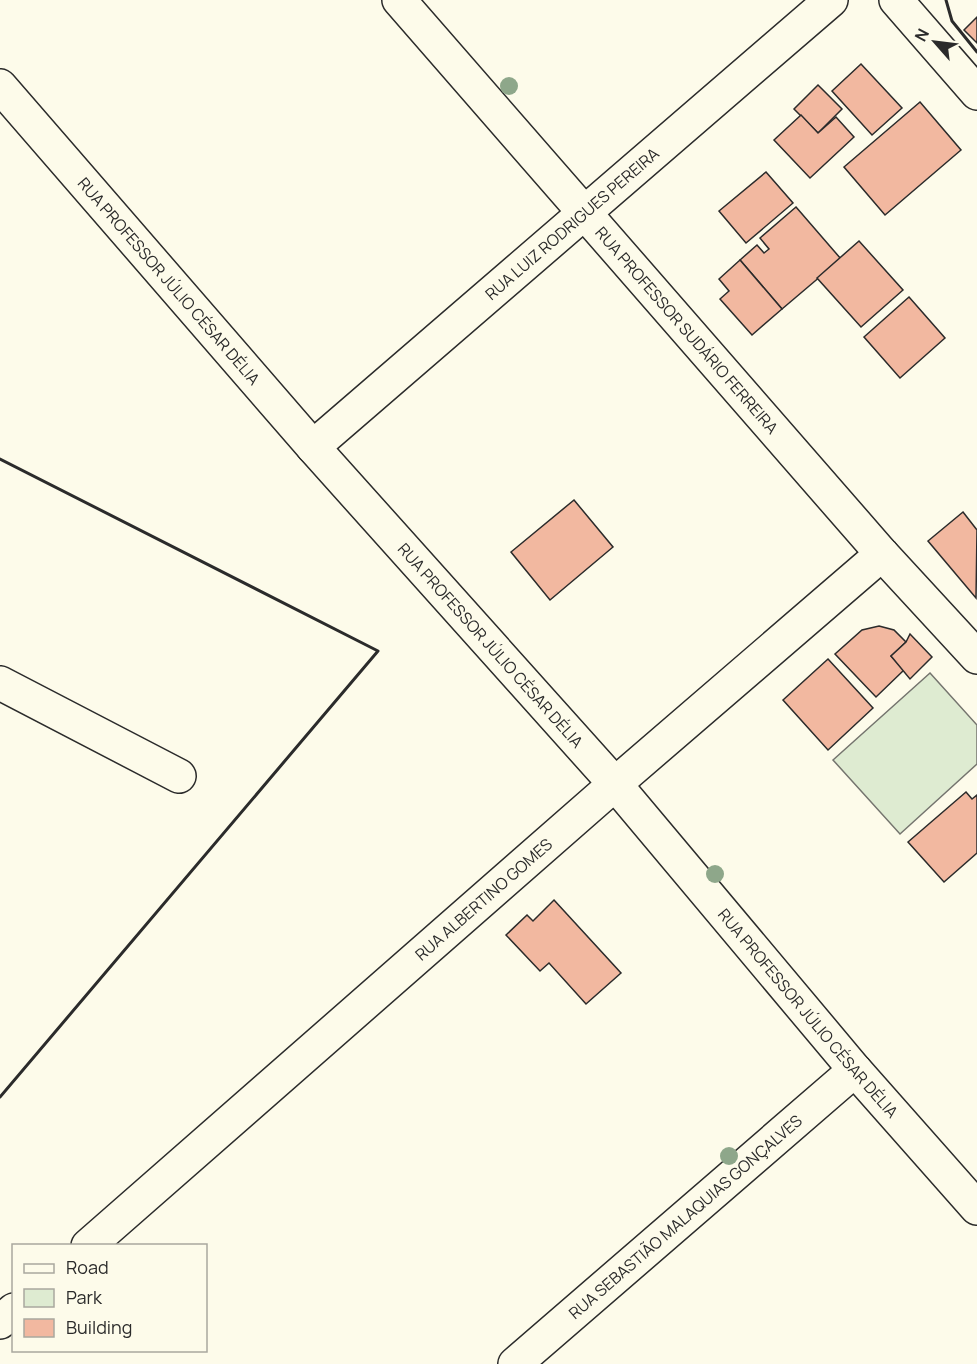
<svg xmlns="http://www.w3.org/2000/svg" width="977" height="1364" font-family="Manrope,sans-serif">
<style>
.green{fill:#deebd1;stroke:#74746e;stroke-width:1.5}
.building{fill:#f2b8a0;stroke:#2b2b2b;stroke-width:1.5}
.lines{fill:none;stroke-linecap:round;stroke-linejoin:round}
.minor-casing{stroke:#2b2b2b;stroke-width:36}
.minor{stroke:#fdfbea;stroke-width:33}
.wall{stroke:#2b2b2b;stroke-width:3}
.tree{fill:#8ea78a}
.labels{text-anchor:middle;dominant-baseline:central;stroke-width:4.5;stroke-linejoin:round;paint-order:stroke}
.street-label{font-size:16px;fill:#2b2b2b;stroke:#fdfbea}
</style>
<rect width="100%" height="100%" fill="#fdfbea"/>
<polygon class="green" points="930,673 977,725 977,764 900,834 833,760"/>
<g class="building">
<polygon points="977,17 977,43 964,30"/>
<polygon points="861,64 902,108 872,135 832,91"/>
<polygon points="818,85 842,109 818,133 794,109"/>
<polygon points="920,102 961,150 885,215 844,167"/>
<polygon points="801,115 818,133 836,117 854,137 810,178 774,140"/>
<polygon points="766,172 793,203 746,243 719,211"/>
<polygon points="796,207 841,259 782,309 740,260 757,245 764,253 769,249 760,238"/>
<polygon points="859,241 903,290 861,327 817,278"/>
<polygon points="740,260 782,309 752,335 720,299 729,291 719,279"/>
<polygon points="909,297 945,338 900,378 864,337"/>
<polygon points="574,500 613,547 550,600 511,552"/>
<polygon points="963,512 977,530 976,598 928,541"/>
<polygon points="879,626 894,630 906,642 891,656 904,670 876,697 835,654 862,630"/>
<polygon points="910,634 932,657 910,679 891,656 906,642"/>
<polygon points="828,659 873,708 828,750 783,700"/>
<polygon points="966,792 972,799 977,795 977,853 944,882 908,842"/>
<polygon points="554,900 621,973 586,1004 549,963 540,971 506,935 527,915 533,921"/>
</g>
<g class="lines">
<g class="minor-casing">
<g id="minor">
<path id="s1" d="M399,0L882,554L977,657"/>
<polyline points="896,0 977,93"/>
<path id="s2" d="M0,86L313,447L615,784L855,1070L977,1208"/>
<path id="s3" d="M313,447L831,0"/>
<polyline points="0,683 179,776"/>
<path id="s4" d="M88,1246L615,784L882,554"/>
<polyline points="0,1322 14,1310"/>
<path id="s5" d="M515,1364L855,1070"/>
</g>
</g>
<use href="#minor" class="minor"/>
<g class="wall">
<polyline points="946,0 952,21 977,52"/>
<polyline points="0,459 378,651 0,1097"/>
</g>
</g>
<g class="tree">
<circle cx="509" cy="86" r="9"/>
<circle cx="715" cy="874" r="9"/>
<circle cx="729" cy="1156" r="9"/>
</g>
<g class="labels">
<g class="street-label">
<text stroke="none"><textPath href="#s3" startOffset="342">RUA LUIZ RODRIGUES PEREIRA</textPath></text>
<text stroke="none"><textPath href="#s2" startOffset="258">RUA PROFESSOR JÚLIO CÉSAR DÉLIA</textPath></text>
<text stroke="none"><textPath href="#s1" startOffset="438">RUA PROFESSOR SUDÁRIO FERREIRA</textPath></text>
<text stroke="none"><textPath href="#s2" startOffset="744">RUA PROFESSOR JÚLIO CÉSAR DÉLIA</textPath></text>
<text stroke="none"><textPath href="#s4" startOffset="526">RUA ALBERTINO GOMES</textPath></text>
<text stroke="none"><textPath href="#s2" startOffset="1230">RUA PROFESSOR JÚLIO CÉSAR DÉLIA</textPath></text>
<text stroke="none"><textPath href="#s5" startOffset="225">RUA SEBASTIÃO MALAQUIAS GONÇALVES</textPath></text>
</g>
</g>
<rect x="12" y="1244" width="195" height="108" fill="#fdfbea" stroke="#a9a89e" stroke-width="1.5"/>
<rect x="24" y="1264" width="30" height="9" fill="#fdfbea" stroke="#a9a89e" stroke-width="1.5"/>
<text x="66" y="1274" font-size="18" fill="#2b2b2b">Road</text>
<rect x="24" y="1289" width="30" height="18" fill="#deebd1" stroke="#a9a89e" stroke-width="1.5"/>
<text x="66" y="1304" font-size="18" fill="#2b2b2b">Park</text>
<rect x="24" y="1319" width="30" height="18" fill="#f2b8a0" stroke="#a9a89e" stroke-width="1.5"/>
<text x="66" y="1334" font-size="18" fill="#2b2b2b">Building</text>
<g transform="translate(935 42) rotate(298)" stroke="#fdfbea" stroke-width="4.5" paint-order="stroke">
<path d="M0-4.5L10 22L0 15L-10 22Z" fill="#2b2b2b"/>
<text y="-9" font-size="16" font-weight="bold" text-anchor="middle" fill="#2b2b2b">N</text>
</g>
</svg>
